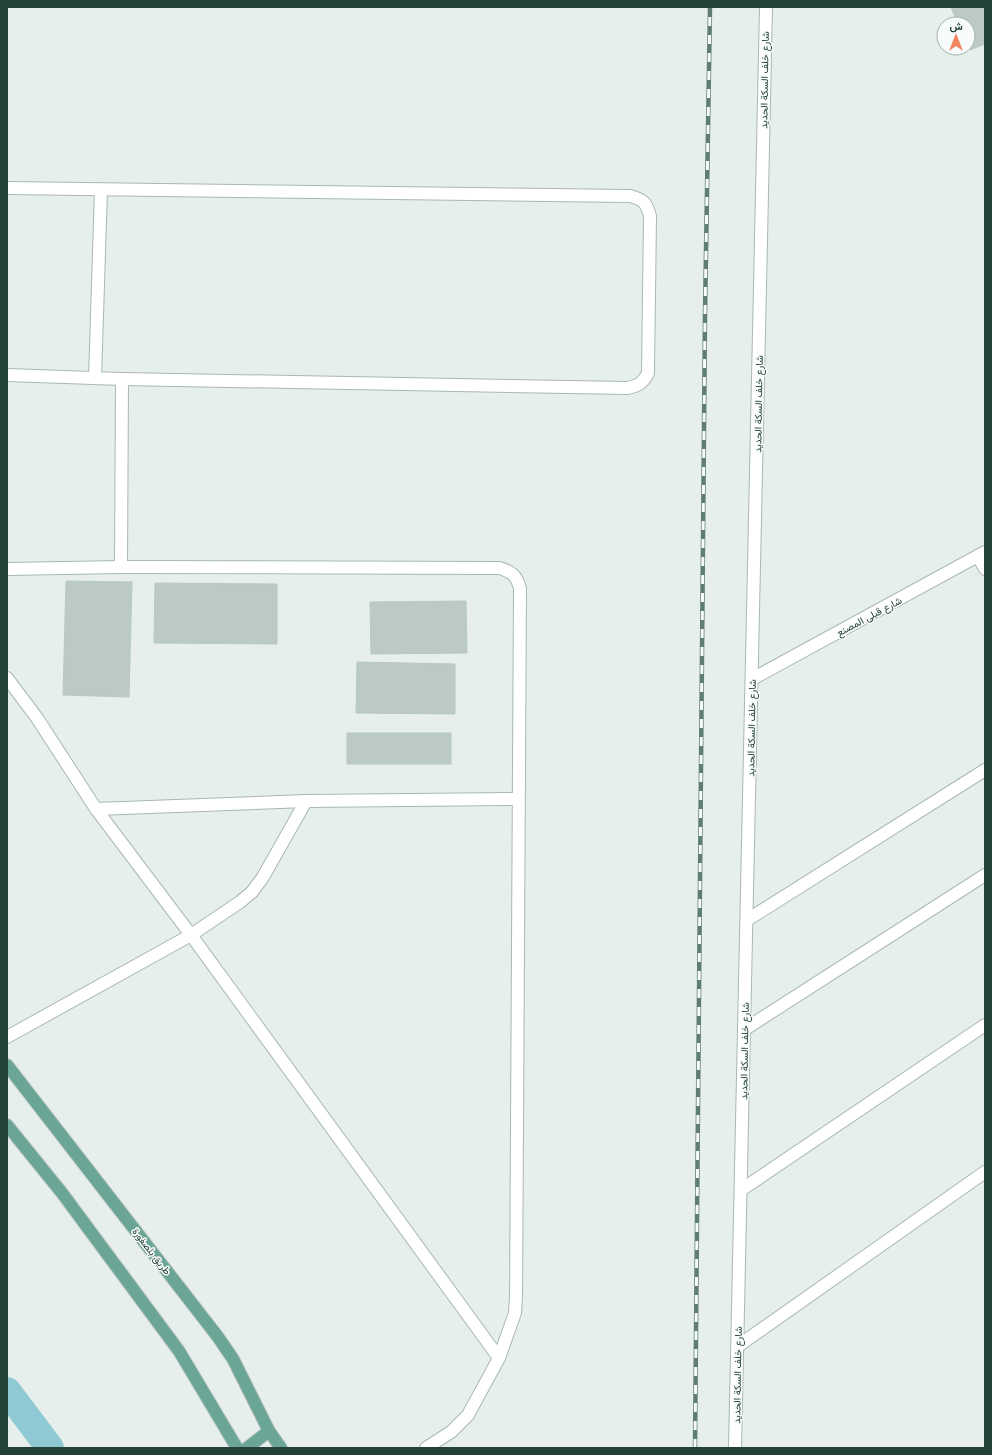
<svg xmlns="http://www.w3.org/2000/svg" width="992" height="1455" font-family="Inter,Vazirmatn,sans-serif">
<style>
.lines{fill:none;stroke-linecap:round;stroke-linejoin:round}
.canal{stroke:#8ec9d4;stroke-width:28}
.building{fill:#bbcac4;stroke:#b8c9c2}
.minor-casing{stroke:#a8b8b2;stroke-width:14}
.major-casing{stroke:#c2cac8;stroke-width:14}
.minor{stroke:#fff;stroke-width:12}
.major{stroke:#6aa596;stroke-width:12}
.rail-casing{stroke:#5f7d75;stroke-width:4.5}
.rail{stroke:#f7fbf9;stroke-width:3;stroke-dasharray:9;stroke-linecap:butt}
.labels{text-anchor:middle;dominant-baseline:central;stroke-width:3;stroke-linejoin:round;paint-order:stroke}
.street-label{font-size:10px;fill:#24423a;stroke:#f7fbf9}
</style>
<rect width="100%" height="100%" fill="#e6efeb"/>
<g class="lines">
<polyline class="canal" points="7,1391 50,1448"/>
</g>
<g class="building">
<polygon points="951,7 985,7 985,44 970,50 968,46 968,24 958,24"/>
<polygon points="66,581 132,582 129,697 63,695"/>
<polygon points="155,583 277,584 277,644 154,643"/>
<polygon points="466,601 467,653 371,654 370,602"/>
<polygon points="357,662 455,664 455,714 356,713"/>
<rect x="347" y="733" width="104" height="31"/>
</g>
<g class="lines">
<g class="minor-casing">
<g id="minor">
<path d="M7,188L630,196C644,200 646,202 650,216L648,373C643,383 638,386 627,388L122,379L7,375"/>
<polyline points="95,378 101,190"/>
<polyline points="978,556 985,569"/>
<polyline points="121,567 122,379"/>
<path d="M7,569L121,567L500,568C513,573 516,575 520,588C517,825 518,1061 516,1297L515,1313L499,1358L468,1415L451,1432L426,1448"/>
<polyline points="7,678 37,718 96,809 191,935 499,1358"/>
<polyline points="752,679 985,552"/>
<polyline points="96,809 306,801 518,799"/>
<polyline points="747,920 985,770"/>
<polyline points="745,1029 985,875"/>
<polyline points="7,1037 191,935 240,902 252,892 263,877 306,801"/>
<polyline points="741,1190 985,1025"/>
<polyline points="738,1346 985,1172"/>
<polyline points="735,1448 766,7"/>
</g>
</g>
<g class="major-casing">
<g id="major">
<polyline points="7,1065 218,1337 233,1359 269,1431 281,1448"/>
<polyline points="7,1125 62,1193 179,1351 237,1448"/>
<polyline points="247,1448 269,1431"/>
</g>
</g>
<use href="#minor" class="minor"/>
<use href="#major" class="major"/>
<g class="rail-casing">
<polyline id="rail" points="695,1448 705,315 710,7"/>
</g>
<use href="#rail" class="rail"/>
</g>
<g class="labels">
<g class="street-label">
<text transform="translate(764 80) rotate(-89)">شارع خلف السكة الحديد</text>
<text transform="translate(758 404) rotate(-89)">شارع خلف السكة الحديد</text>
<text transform="translate(869 616) rotate(-28)">شارع قبلى المصنع</text>
<text transform="translate(751 728) rotate(-89)">شارع خلف السكة الحديد</text>
<text transform="translate(744 1051) rotate(-89)">شارع خلف السكة الحديد</text>
<text transform="translate(152 1251) rotate(52)">طريق بلصفورة</text>
<text transform="translate(737 1375) rotate(-89)">شارع خلف السكة الحديد</text>
</g>
</g>
<rect width="992" height="1455" fill="none" stroke="#24423a" stroke-width="16"/>
<g transform="translate(956 36)"><circle r="19" fill="#f7fbf9" stroke="#a3b1ad"/>
<path d="M0-3L7 15L0 10L-7 15Z" fill="#f4845f"/>
<text y="-6" font-size="11" font-weight="bold" text-anchor="middle" fill="#24423a">ش</text>
</g>
</svg>
